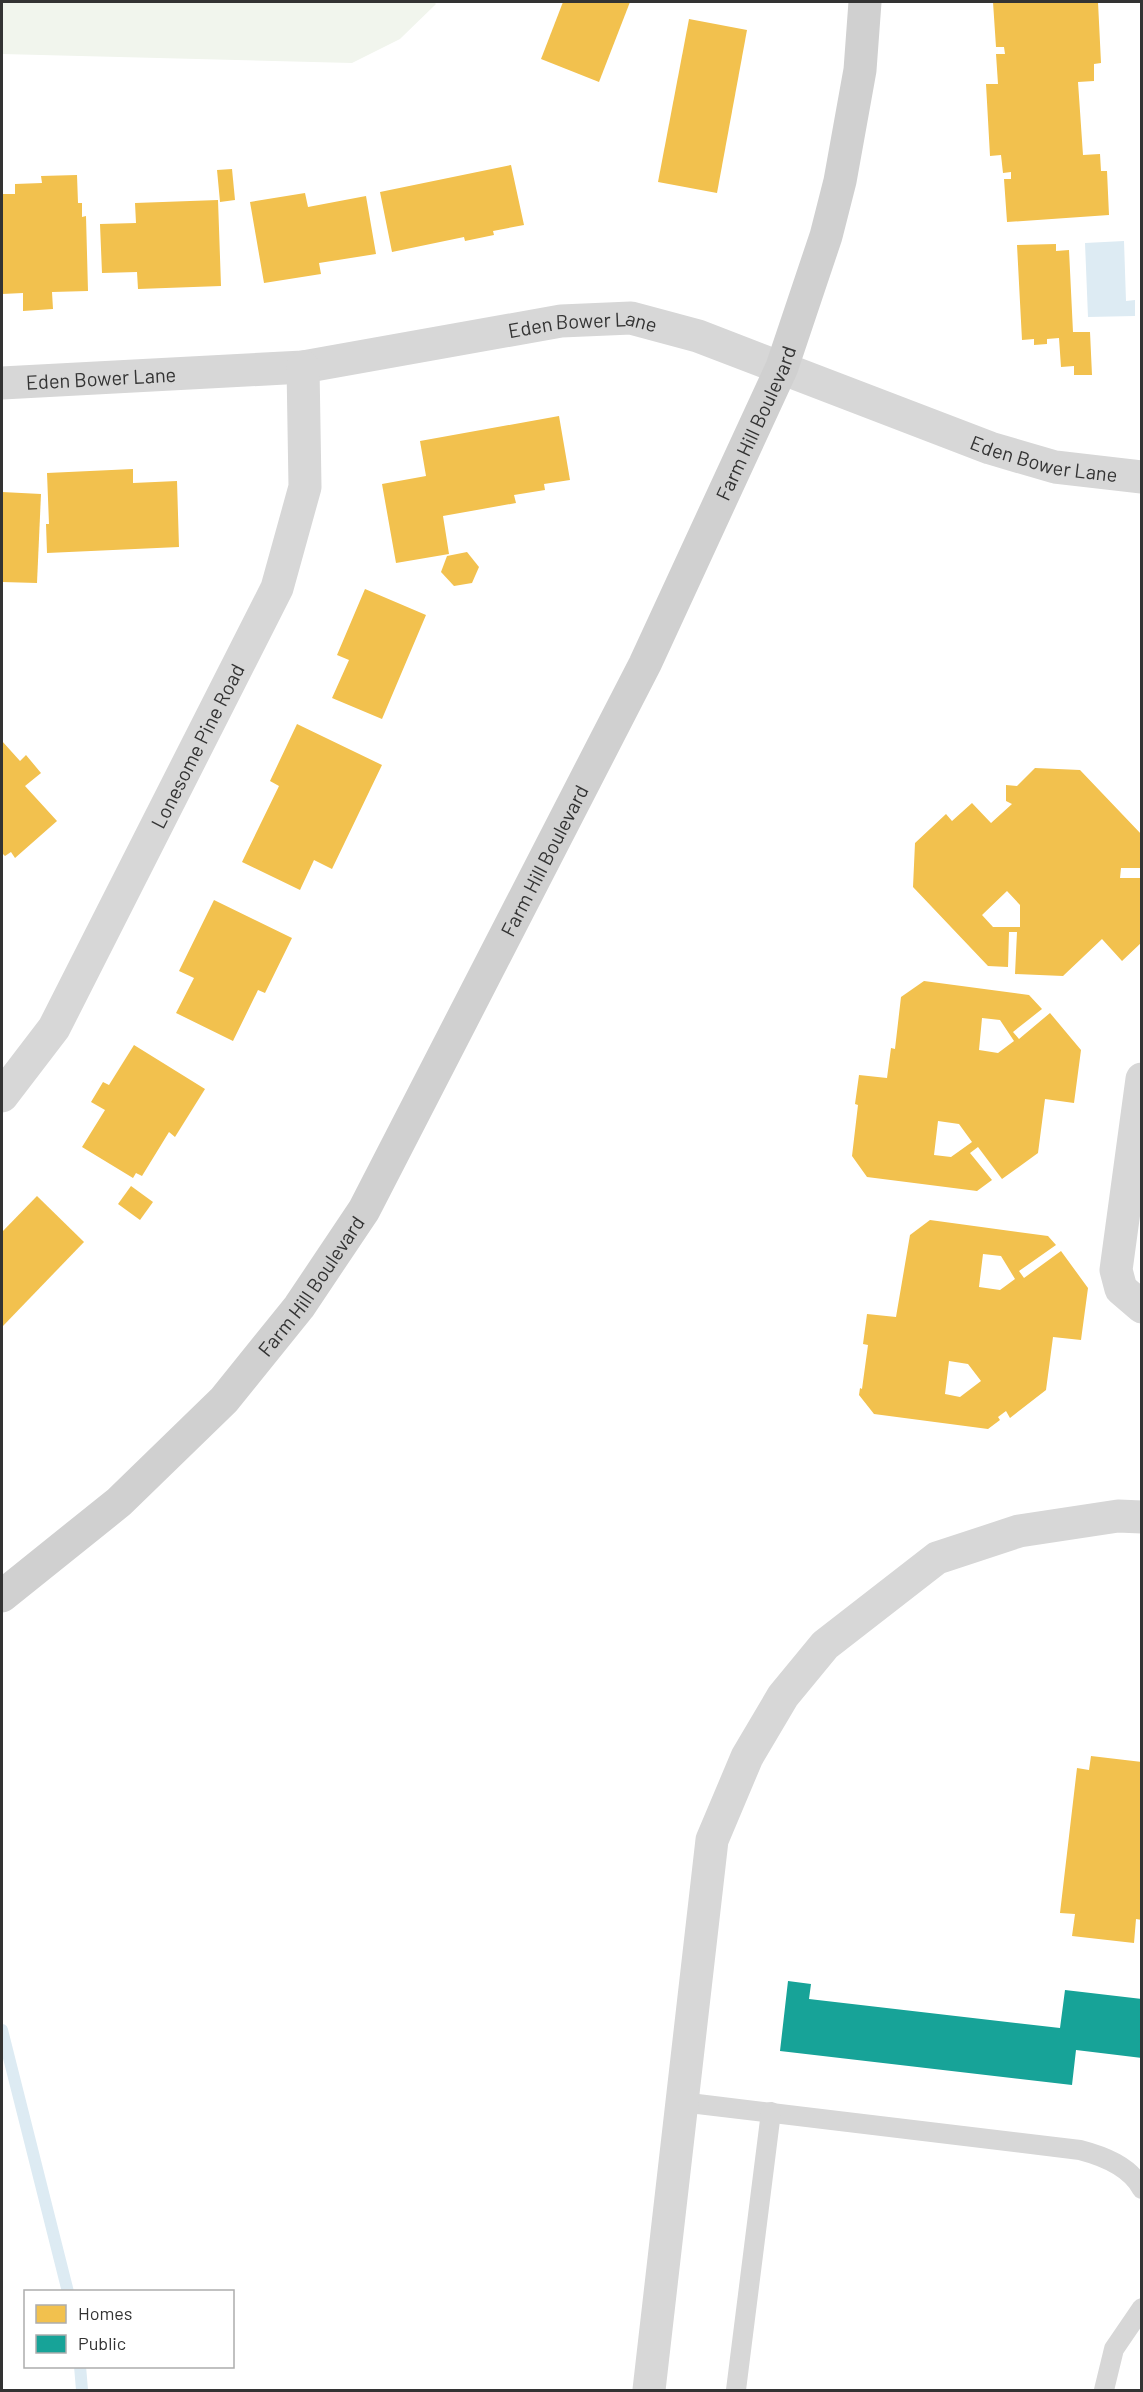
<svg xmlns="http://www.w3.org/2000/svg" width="1143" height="2392" font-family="Barlow,sans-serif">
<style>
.green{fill:#f1f5ed}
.water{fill:#ddebf3}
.homes{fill:#f2c14e;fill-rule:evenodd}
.public{fill:#17a398}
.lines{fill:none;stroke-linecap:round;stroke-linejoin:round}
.stream{stroke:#ddebf3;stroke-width:12}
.service{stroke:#d7d7d7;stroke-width:20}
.minor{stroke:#d7d7d7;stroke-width:33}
.secondary{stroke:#d0d0d0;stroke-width:33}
.labels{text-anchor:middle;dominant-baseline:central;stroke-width:6;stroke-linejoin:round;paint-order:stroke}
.street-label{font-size:20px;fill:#333;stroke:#fff}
</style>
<rect width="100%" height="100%" fill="#fff"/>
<polygon class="green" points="2,2 434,2 436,4 400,39 352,63 2,54"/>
<polygon class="water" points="1124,241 1126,301 1135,300 1135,316 1088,317 1085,243"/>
<g class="homes">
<polygon points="563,2 630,2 599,82 541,59"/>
<polygon points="993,2 1098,2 1101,63 1094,64 1094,81 1078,82 1083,155 1100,154 1101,171 1107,171 1109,215 1007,222 1004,179 1011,179 1011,172 1003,173 1001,155 990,156 986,84 998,84 996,54 1005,54 1004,47 996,47"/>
<polygon points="689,19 747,30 717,193 658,182"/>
<polygon points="511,165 524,225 493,231 494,235 465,241 464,237 392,252 380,192"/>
<polygon points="232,169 235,200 220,202 217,170"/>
<polygon points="77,175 78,203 82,203 82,217 86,216 88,291 52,292 53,309 23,311 23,293 2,294 2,194 15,194 15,184 42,183 41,176"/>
<polygon points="305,193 308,207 366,196 376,254 319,263 321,274 264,283 250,202"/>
<polygon points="218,200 221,286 138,289 137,272 102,273 100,224 136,223 135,203"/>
<polygon points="1056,244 1056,251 1069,250 1073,332 1090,332 1092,375 1074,375 1074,366 1061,367 1059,338 1047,339 1047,344 1034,345 1034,339 1022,340 1017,245"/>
<polygon points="559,416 570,480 544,484 545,490 514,495 516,503 443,516 449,554 396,563 382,484 426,476 420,441"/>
<polygon points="133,469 133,483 177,481 179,547 47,553 46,524 49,524 47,473"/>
<polygon points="2,492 41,494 37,583 2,582"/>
<polygon points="467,552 479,567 472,583 454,586 441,572 447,556"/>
<polygon points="365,589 426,615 382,719 332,698 349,660 337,655"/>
<polygon points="297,724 382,765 332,869 314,860 300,890 242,862 279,786 270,781"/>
<polygon points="2,741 20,761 26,755 41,773 25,786 57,821 15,858 11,852 5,856 2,853"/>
<path d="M1035,768L1080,770L1142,835V868H1121L1120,878H1142V942L1122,961L1102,939L1063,976L1015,974L1017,932H1009L1008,967L988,966L913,887L915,843L946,814L952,821L972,803L991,823L1012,804L1006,801V785L1017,786ZM1007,891L1020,905V927H993L982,915Z"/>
<polygon points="214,900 292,938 265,993 258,990 233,1041 176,1013 194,978 179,971"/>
<path d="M924,981L1029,995L1042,1009L1013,1032L1019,1039L1050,1013L1081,1050L1074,1103L1045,1099L1038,1153L1002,1179L978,1147L970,1153L992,1180L977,1191L867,1177L852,1156L858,1105L855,1104L859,1075L887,1078L891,1048L895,1049L901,997ZM982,1018L1000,1020L1014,1041L998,1053L979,1050ZM938,1121L959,1124L972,1142L951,1157L934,1155Z"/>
<polygon points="134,1045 205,1089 175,1137 169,1132 142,1176 136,1173 133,1178 82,1147 105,1110 91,1102 103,1082 109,1085"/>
<polygon points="131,1186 153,1202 140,1220 118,1204"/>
<polygon points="37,1196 84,1242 2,1327 2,1232"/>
<path d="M930,1220L1048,1236L1056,1245L1019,1271L1024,1278L1061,1251L1088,1288L1081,1340L1053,1337L1046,1390L1010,1418L1006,1411L998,1417L1000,1420L988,1429L874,1414L859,1395L860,1388L862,1389L868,1345L863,1344L867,1314L896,1317L910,1235ZM983,1254L1001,1256L1015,1279L1000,1290L979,1287ZM949,1361L968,1364L981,1381L960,1397L945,1394Z"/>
<polygon points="1091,1756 1142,1762 1142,1920 1136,1919 1134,1943 1072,1936 1075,1914 1060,1913 1077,1768 1089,1770"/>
</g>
<polygon class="public" points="788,1981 811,1984 809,1999 1060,2028 1065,1990 1142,1999 1142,2058 1076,2050 1072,2085 780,2051"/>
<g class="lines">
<g class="stream">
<polyline points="2,2030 68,2292"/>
<polyline points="80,2366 82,2390"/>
</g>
<g class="service">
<path d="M681,2102L1080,2150C1103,2156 1130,2166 1142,2189"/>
<polyline points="736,2390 771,2112"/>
<polyline points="1104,2390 1114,2349 1142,2308"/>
</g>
<g class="minor">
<path id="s1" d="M2,383L303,367L561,321L631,318L698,336L990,448L1055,467L1142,477"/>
<polyline points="1142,1079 1116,1270 1121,1289 1142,1307"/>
<path id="s2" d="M2,1096L54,1028L277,588L305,487L303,367"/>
<polyline points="649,2390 712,1840 747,1757 783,1696 825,1645 937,1558 1019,1531 1118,1516 1142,1517"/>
</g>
<path class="secondary" id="s3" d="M2,1596L119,1502L224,1400L299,1307L364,1210L645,664L782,367L826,236L840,181L860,70L865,2"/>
</g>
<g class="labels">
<g class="street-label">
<text stroke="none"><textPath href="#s1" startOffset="585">Eden Bower Lane</textPath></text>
<text stroke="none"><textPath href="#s1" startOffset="99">Eden Bower Lane</textPath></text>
<text stroke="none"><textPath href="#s3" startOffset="1412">Farm Hill Boulevard</textPath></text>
<text stroke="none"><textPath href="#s1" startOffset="1071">Eden Bower Lane</textPath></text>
<text stroke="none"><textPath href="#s2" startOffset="402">Lonesome Pine Road</textPath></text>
<text stroke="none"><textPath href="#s3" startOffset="926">Farm Hill Boulevard</textPath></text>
<text stroke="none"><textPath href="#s3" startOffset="440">Farm Hill Boulevard</textPath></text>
</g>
</g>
<rect width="1143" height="2392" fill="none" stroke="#333333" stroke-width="6"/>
<rect x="24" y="2290" width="210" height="78" fill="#ffffff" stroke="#adadad" stroke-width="1.5"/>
<rect x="36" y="2305" width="30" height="18" fill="#f2c14e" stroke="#adadad" stroke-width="1.5"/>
<text x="78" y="2320" font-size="18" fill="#333333">Homes</text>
<rect x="36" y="2335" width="30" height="18" fill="#17a398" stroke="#adadad" stroke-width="1.5"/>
<text x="78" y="2350" font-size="18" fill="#333333">Public</text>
</svg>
